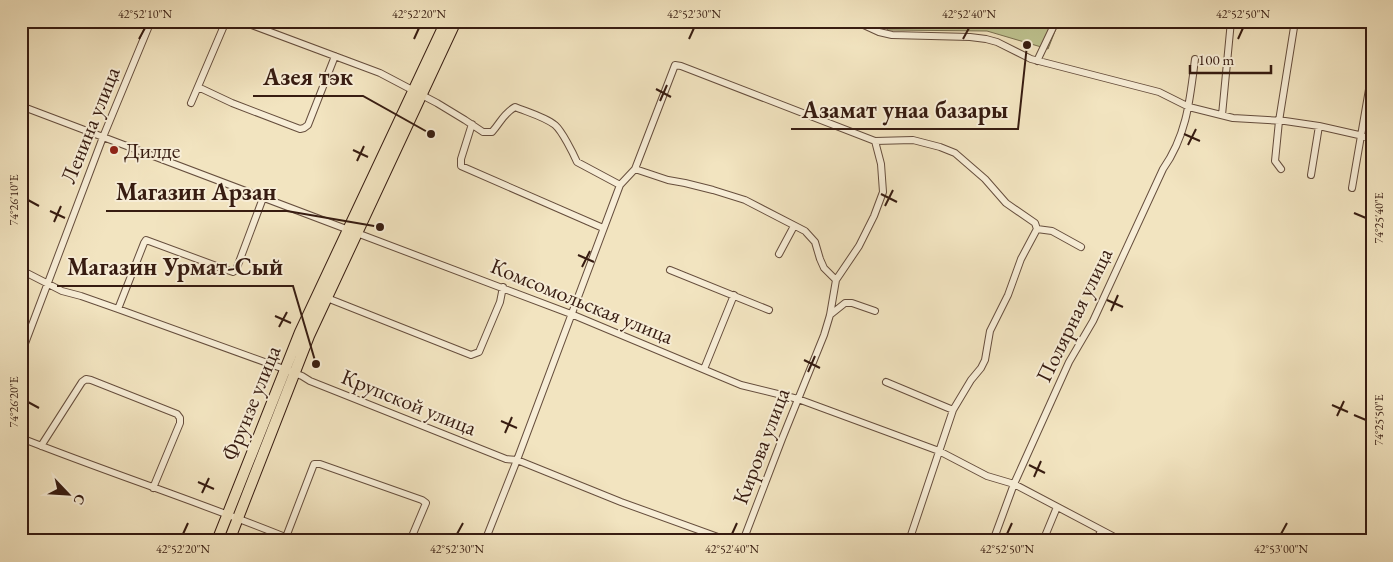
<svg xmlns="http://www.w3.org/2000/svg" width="1393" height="562" viewBox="0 0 1393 562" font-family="'EB Garamond',serif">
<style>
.green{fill:#bec390;stroke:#7a7050}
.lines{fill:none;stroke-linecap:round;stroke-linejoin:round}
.minor-casing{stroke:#664e3d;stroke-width:8}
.primary-casing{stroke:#371c11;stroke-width:12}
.minor{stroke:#f7edd6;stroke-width:6}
.primary{stroke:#f2e4c0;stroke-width:10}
.ticks{fill:none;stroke:#371c11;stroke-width:2}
.poi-dot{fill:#8f2418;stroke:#f7edd6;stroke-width:2}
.labels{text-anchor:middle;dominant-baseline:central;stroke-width:4;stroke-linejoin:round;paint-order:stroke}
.street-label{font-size:22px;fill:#371c11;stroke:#f7edd6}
.poi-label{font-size:22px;fill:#371c11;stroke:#f7edd6;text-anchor:start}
.leader{fill:none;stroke:#371c11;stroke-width:2}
.callout-dot{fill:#371c11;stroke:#f7edd6;stroke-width:2}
.callout-label{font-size:24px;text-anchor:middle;font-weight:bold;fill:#371c11;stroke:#f7edd6;stroke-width:4;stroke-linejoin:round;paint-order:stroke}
.neatline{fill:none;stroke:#371c11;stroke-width:2}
.ticks-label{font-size:12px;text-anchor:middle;fill:#371c11}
</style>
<rect width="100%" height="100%" fill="#f2e4c0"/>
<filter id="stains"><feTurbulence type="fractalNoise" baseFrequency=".004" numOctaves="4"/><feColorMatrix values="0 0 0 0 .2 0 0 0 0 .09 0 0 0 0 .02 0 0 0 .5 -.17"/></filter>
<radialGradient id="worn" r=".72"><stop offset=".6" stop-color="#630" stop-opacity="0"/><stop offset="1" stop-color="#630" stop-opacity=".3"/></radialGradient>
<!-- green -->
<path class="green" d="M891 21H1059L1048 49 987 31 887 30Z"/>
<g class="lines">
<defs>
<path id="minor" d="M241 21 380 73 437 103 465 120 483 132H492C501 122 503 114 515 107 527 112 545 117 555 125 562 131 573 153 577 162L620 185
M855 21 879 32 892 35 970 37 986 39 997 42 1031 59 1159 92 1189 107 1233 118 1285 121 1319 126 1372 138
M21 30 31 21
M1037 61 1056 21
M198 87 232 103 300 129 304 128 308 125 335 56
M191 103 226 21
M21 106 571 314 741 385 798 399 939 451 987 476 1014 484 1122 541
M1222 115 1231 21
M472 124 461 159V166L603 228
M635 169 668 180 685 183 713 190 745 200 805 231 815 242 820 259 824 268 836 280
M1281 169 1275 161 1279 121 1295 21
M1311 175 1319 126
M1352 188 1372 72
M1037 229 1052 231 1081 247
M779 254 794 226
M21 270 62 291 81 296 118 309 284 369 302 376 310 381 506 459 517 460 621 502 729 541
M670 270 769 310
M327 298 471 355 479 352 500 302 503 287
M118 309 144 243 146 240 230 271 233 272 236 270 263 198
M830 315 845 303H852L875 311
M21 354 103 137 151 21
M704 369 734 295
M886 382 953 410
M21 438C112 474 205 504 295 541
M41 446 82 382 86 379 91 380 177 414 180 418V423L153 488
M286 537 314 464H320L422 500 426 503 410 541
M485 541 517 460 620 185 635 169 675 65 681 66 875 141 913 140 940 147 955 153 985 179 1006 203 1035 223 1037 229
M743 541 782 439 824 335 830 315 836 280 859 246 874 216 883 192 881 164 875 141
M909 541 953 410 971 380 981 368 985 360 990 331 1008 295 1021 259 1037 229
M993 541 1014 484 1069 362 1093 321 1163 169C1187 135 1190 99 1195 59
M1043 541 1057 507
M1096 541 1101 531"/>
<path id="primary" d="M217 541 300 332 446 21
M229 541 309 336 456 21"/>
</defs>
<!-- minor casing -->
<use href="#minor" class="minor-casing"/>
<!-- primary casing -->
<use href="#primary" class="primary-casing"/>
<!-- minor -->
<use href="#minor" class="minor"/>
<!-- primary -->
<use href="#primary" class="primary"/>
</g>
<!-- ticks -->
<path class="ticks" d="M139 39 145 28M414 39 419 28M689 39 694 28M963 39 969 28M1238 39 1243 28M656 89 671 97M660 101 667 85M1184 134 1200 141M1188 145 1196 129M353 150 368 157M357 161 364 146M881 194 897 202M28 200 39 206M885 206 893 190M50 211 65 218M1354 213 1366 218M54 222 61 206M578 255 594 262M582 267 590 251M1107 300 1123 307M1111 311 1118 295M275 316 291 323M279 327 287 312M804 360 820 368M808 372 815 356M28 402 39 408M1332 405 1348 412M1354 415 1366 420M1337 416 1344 401M501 421 517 428M505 433 512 417M1029 465 1045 473M1034 477 1041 461M198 482 214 489M202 493 209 478M183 534 188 523M457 534 463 523M732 534 737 523M1007 534 1012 523M1281 534 1287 523"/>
<!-- markers -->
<circle class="poi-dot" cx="114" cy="150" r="5"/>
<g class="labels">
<!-- street labels -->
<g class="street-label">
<text transform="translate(90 125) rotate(-68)">Ленина улица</text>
<text transform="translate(582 301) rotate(22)">Комсомольская улица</text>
<text transform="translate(1074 315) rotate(-64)">Полярная улица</text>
<text transform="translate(409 402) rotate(22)">Крупской улица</text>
<text transform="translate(251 403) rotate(-68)">Фрунзе улица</text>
<text transform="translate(761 446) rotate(-69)">Кирова улица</text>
</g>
<!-- poi labels -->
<g class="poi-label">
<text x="124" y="150">Дилде</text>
</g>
</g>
<!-- callouts -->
<path class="leader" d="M431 134L363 96H253M1027 45L1018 129H791M380 227L287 211H106M316 364L293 286H57"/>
<g class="callout-dot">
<circle cx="431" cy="134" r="5"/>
<circle cx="1027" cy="45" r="5"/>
<circle cx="380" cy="227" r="5"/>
<circle cx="316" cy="364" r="5"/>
</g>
<g class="callout-label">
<text x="308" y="85">Азея тэк</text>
<text x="905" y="118">Азамат унаа базары</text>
<text x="196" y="200">Магазин Арзан</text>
<text x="175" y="275">Магазин Урмат-Сый</text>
</g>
<!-- margin -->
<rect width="1393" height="562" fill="none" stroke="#f2e4c0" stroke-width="55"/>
<!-- north arrow -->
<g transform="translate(68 494) rotate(115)" stroke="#f7edd6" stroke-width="4" paint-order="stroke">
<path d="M0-4L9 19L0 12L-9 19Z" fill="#371c11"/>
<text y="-8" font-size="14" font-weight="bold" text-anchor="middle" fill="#371c11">С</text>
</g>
<!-- scale -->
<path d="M1190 65v8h81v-8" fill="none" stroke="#371c11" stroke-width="2.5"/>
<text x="1198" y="65" font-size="15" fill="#371c11" stroke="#f7edd6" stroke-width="4" paint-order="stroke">100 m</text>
<rect x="28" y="28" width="1338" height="506" class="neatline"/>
<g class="ticks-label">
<text x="145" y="18">42°52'10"N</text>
<text x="419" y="18">42°52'20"N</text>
<text x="694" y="18">42°52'30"N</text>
<text x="969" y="18">42°52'40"N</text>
<text x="1243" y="18">42°52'50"N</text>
<text transform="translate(14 200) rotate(-90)" y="4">74°26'10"E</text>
<text transform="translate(1379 218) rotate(-90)" y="4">74°25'40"E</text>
<text transform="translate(14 402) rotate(-90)" y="4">74°26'20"E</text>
<text transform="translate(1379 420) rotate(-90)" y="4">74°25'50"E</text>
<text x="183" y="553">42°52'20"N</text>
<text x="457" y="553">42°52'30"N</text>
<text x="732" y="553">42°52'40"N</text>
<text x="1007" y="553">42°52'50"N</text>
<text x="1281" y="553">42°53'00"N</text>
</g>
<rect width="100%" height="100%" filter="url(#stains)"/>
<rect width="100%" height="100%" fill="url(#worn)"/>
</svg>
